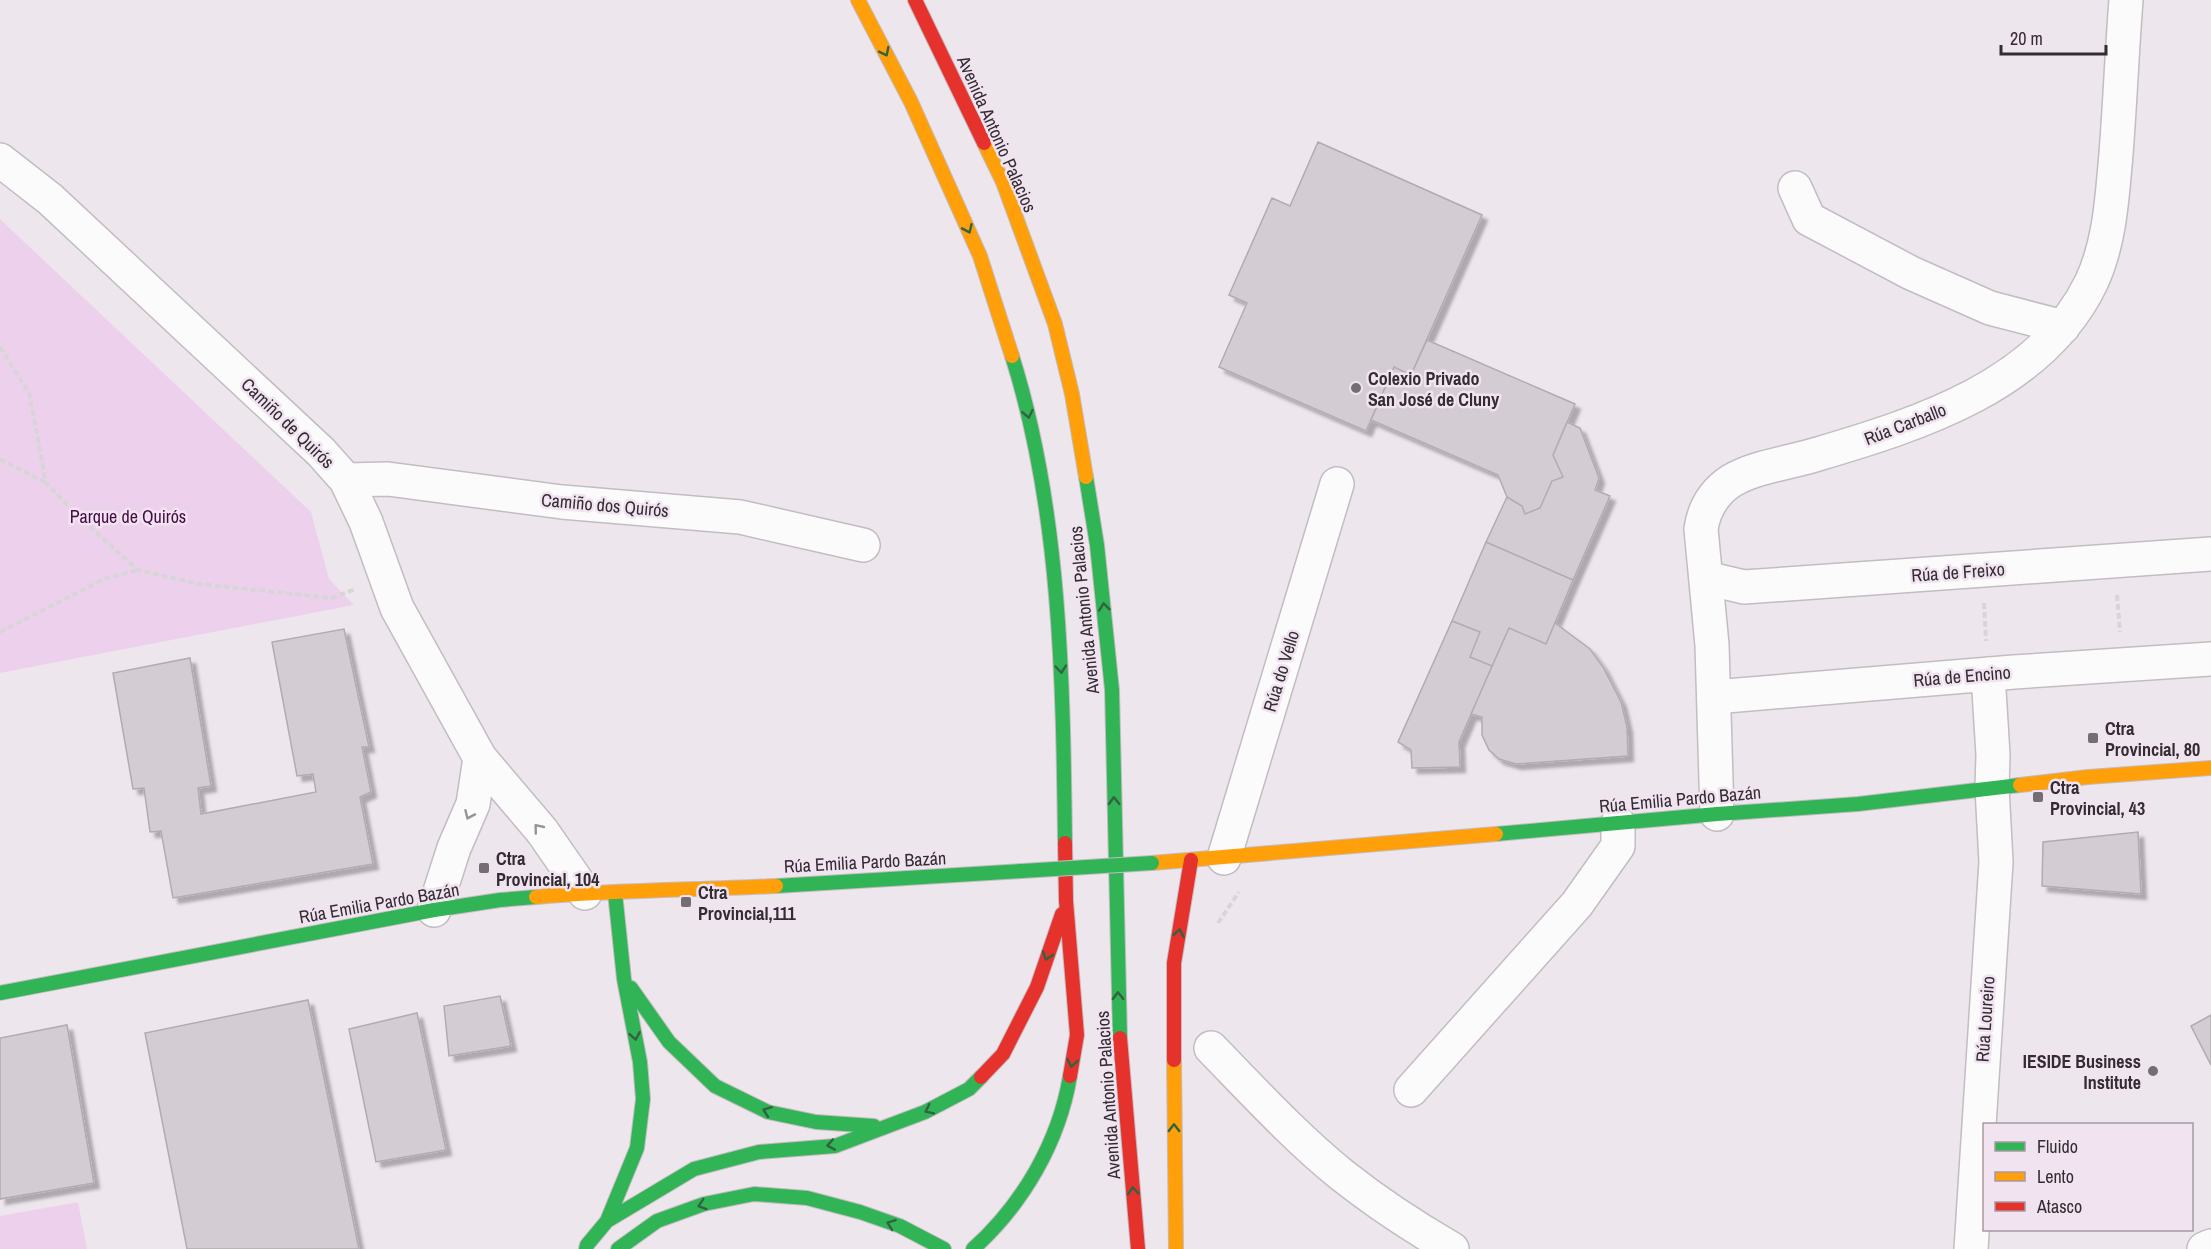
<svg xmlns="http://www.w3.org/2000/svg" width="2211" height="1249" viewBox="0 0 2211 1249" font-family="'Archivo Narrow',sans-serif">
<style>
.green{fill:#edd1ec}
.building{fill:#d3cdd3;stroke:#b2abb0;stroke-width:1.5;filter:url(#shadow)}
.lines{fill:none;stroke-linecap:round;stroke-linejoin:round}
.street-casing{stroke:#c3bcc2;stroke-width:36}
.fast-casing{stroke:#c3bcc2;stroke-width:16}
.slow-casing{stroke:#c3bcc2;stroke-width:16}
.jam-casing{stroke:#c3bcc2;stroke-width:16}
.path{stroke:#d8d5d8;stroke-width:4;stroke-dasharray:6 3;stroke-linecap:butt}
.street{stroke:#fcfbfc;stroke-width:33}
.fast{stroke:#30b455;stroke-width:14}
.slow{stroke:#ff9f0a;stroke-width:14}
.jam{stroke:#e5322d;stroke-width:14}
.fast-bridge-casing{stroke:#c3bcc2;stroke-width:16;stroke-linecap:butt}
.fast-bridge{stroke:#30b455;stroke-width:14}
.oneway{stroke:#316340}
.oneway2{stroke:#979497}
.poi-dot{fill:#746e73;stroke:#f1e3f0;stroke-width:2}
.labels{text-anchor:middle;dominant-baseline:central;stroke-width:5;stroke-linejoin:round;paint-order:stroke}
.street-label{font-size:18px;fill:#322d32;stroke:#f1e3f0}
.poi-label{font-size:18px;font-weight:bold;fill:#322d32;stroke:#f1e3f0;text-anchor:start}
.park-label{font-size:18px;fill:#450c45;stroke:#f1e3f0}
</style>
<defs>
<filter id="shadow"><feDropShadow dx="5.5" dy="5.5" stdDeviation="1.5" flood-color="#0004"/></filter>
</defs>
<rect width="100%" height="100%" fill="#eee6ed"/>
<!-- green -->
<path class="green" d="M0 219 311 512 329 579 354 605 0 673Z
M78 1202 87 1249H0V1216Z"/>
<!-- building -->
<path class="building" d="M1318 142 1482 215 1411 375 1394 367 1366 431 1219 367 1247 303 1229 295 1272 198 1290 206Z
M1427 340 1575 404 1553 455 1563 477 1552 481 1540 508 1525 514 1522 506 1507 497 1498 475 1371 420 1394 367 1411 375Z
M1567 422 1580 428 1599 478 1595 490 1610 496 1573 580 1486 542 1507 497 1522 506 1525 514 1540 508 1552 481 1563 477 1553 455Z
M1486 542 1573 580 1546 644 1509 628 1492 666 1470 657 1480 632 1452 621Z
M1452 621 1480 632 1470 657 1492 666 1459 742 1460 767 1412 768 1411 750 1398 742Z
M1555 623 1590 649 1603 667 1621 702 1627 727 1628 756 1516 764 1499 759 1489 750 1482 735V717L1471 714 1509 628 1546 644Z
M344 629 369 747H362L371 792 360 797 373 864 173 898 161 831 150 832 144 788 133 789 113 673 190 658 211 786 198 788 201 814 316 792 313 774 297 776 272 642Z
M2138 832 2141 894 2042 886 2043 842Z
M500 996 511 1046 449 1056 444 1006Z
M308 1000 359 1249H187L145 1033Z
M417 1013 446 1150 376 1162 349 1029Z
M2211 1015V1065L2191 1026Z
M67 1025 94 1183 0 1199V1038Z"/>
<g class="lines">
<defs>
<path id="street" d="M0 160 50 199 321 452 346 480 366 522 397 608 480 758 542 831 585 893
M1795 188 1809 219 1911 273 1990 308 2063 327
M346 480 388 479 562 502 740 517 863 545
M1706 578 1744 587 2211 554
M1714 697 2014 672 2211 659
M1717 814 1712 645 1701 529C1704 509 1713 493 1731 481 1756 466 1790 463 1818 454 1919 424 2041 386 2091 283 2110 243 2112 198 2116 154 2120 103 2122 51 2126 0
M1224 858 1337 484
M434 910 454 848 473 804 480 758
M1211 1048C1253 1091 1295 1137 1342 1175 1376 1202 1414 1227 1452 1249
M1411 1090 1577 904 1618 846V823
M1971 1249 1996 862 1992 788 1993 755 1988 674
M2204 1249 2211 1246"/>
<path id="fast" d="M1012 356C1061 511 1063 682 1065 843
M1086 477 1097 545 1112 690 1120 1038
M1496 834 1717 814 1858 804 2020 785
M776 886 1022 871
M631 988 669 1042 715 1086 768 1112 816 1122 874 1126
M0 993 434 910 500 900 536 897
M607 1221 637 1148 643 1099 640 1062 624 979 615 893
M586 1249 587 1245 607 1221 694 1169 759 1152 835 1146 925 1112 969 1089 981 1077
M618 1249 657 1221 704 1204 754 1194 807 1198 860 1212 900 1226 944 1249
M973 1249C1023 1204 1059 1142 1070 1076"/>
<path id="slow" d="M858 0 911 102 980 256 1012 356
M984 143 1003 182 1055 324 1072 394 1086 477
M2020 785 2088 777 2211 768
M1152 863 1496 834
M536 897C616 890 696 890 776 886
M1174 1060 1176 1249"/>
<path id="jam" d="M915 0 984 143
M1065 843 1066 901 1077 1035 1070 1076
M1120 1038 1138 1249
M1174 1060V963L1191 860
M981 1077 1003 1054 1037 987 1062 914"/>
</defs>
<!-- street casing -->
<use href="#street" class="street-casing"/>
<!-- fast casing -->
<use href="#fast" class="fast-casing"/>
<!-- slow casing -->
<use href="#slow" class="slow-casing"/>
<!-- jam casing -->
<use href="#jam" class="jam-casing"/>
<!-- path -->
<path class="path" d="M0 347 29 393 46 483 80 518 138 570 199 584 332 598 355 589
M0 459 46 483
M2117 595 2120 632
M1984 603 1986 641
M0 632 104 579 137 570
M1218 923 1239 892"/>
<!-- street -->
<use href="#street" class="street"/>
<!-- fast -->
<use href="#fast" class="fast"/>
<!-- slow -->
<use href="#slow" class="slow"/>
<!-- jam -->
<use href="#jam" class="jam"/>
<defs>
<path id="fast-bridge" d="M1022 871 1152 863"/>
</defs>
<!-- fast-bridge casing -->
<use href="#fast-bridge" class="fast-bridge-casing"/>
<!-- fast-bridge -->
<use href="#fast-bridge" class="fast-bridge"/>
</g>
<!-- one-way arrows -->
<defs><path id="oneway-chevron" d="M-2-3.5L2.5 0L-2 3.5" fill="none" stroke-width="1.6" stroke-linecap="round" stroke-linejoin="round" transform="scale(1.5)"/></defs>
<g class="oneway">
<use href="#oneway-chevron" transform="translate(885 52) rotate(63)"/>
<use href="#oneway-chevron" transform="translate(968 229) rotate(66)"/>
<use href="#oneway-chevron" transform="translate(1028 414) rotate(79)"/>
<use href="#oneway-chevron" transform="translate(1104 607) rotate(-96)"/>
<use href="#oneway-chevron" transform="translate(1061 669) rotate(85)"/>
<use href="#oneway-chevron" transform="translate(1114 801) rotate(-91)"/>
<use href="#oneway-chevron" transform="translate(1179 933) rotate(-80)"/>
<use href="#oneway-chevron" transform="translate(1047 956) rotate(109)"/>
<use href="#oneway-chevron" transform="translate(1118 996) rotate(-91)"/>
<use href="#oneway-chevron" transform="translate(635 1036) rotate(80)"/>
<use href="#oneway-chevron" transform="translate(1072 1063) rotate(100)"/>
<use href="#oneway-chevron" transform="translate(929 1110) rotate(154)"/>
<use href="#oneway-chevron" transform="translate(767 1111) rotate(-160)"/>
<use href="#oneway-chevron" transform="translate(1174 1128) rotate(-90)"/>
<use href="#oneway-chevron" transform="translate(831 1145) rotate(170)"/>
<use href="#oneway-chevron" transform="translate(1133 1191) rotate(-95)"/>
<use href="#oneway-chevron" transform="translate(702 1205) rotate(163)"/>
<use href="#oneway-chevron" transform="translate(891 1224) rotate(-160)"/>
</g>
<g class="oneway2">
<use href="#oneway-chevron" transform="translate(469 815) rotate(114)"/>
<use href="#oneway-chevron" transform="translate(538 828) rotate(-129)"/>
</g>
<!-- markers -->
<g class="poi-dot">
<circle cx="1356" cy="388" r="6"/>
<rect x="2087" y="732" width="12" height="12" rx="3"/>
<rect x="2032" y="791" width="12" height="12" rx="3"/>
<rect x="478" y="862" width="12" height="12" rx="3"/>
<rect x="680" y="896" width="12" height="12" rx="3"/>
<circle cx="2153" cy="1071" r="6"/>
</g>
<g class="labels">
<!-- street labels -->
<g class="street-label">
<text transform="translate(997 134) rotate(66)">Avenida Antonio Palacios</text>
<text transform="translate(288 423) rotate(44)">Camiño de Quirós</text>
<text transform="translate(1905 424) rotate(-21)">Rúa Carballo</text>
<text transform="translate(605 505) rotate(5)">Camiño dos Quirós</text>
<text transform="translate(1958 572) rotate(-4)">Rúa de Freixo</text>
<text transform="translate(1084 610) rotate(-96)">Avenida Antonio Palacios</text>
<text transform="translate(1281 671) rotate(-73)">Rúa do Vello</text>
<text transform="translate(1962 676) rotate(-5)">Rúa de Encino</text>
<text transform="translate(1680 799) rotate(-5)">Rúa Emilia Pardo Bazán</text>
<text transform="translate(865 862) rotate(-3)">Rúa Emilia Pardo Bazán</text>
<text transform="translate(379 903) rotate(-10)">Rúa Emilia Pardo Bazán</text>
<text transform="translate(1985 1019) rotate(-86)">Rúa Loureiro</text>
<text transform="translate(1108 1095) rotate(-94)">Avenida Antonio Palacios</text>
</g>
<!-- poi labels -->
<g class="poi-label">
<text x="1368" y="378">Colexio Privado<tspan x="1368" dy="21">San José de Cluny</tspan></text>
<text x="2105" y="728">Ctra<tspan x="2105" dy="21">Provincial, 80</tspan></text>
<text x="2050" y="787">Ctra<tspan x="2050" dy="21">Provincial, 43</tspan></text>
<text x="496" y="858">Ctra<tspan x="496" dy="21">Provincial, 104</tspan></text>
<text x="698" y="892">Ctra<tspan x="698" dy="21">Provincial,111</tspan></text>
<text x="2141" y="1061" text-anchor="end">IESIDE Business<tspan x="2141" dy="21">Institute</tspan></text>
</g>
<!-- park labels -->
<g class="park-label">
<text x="128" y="516">Parque de Quirós</text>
</g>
</g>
<!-- legend -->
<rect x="1983" y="1123" width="210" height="108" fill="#f1e3f0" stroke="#a59aa4" stroke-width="1.5"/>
<rect x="1995" y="1142" width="30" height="9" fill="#30b455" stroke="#a59aa4" stroke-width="1.5"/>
<text x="2037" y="1153" font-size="18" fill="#322d32">Fluido</text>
<rect x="1995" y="1172" width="30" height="9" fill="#ff9f0a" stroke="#a59aa4" stroke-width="1.5"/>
<text x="2037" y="1183" font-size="18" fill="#322d32">Lento</text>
<rect x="1995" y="1202" width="30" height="9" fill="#e5322d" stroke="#a59aa4" stroke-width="1.5"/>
<text x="2037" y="1213" font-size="18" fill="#322d32">Atasco</text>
<!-- scale -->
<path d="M2001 45v9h105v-9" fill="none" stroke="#322d32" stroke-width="3"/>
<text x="2010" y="45" font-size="18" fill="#322d32" stroke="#f1e3f0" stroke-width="4.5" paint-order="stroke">20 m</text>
</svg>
